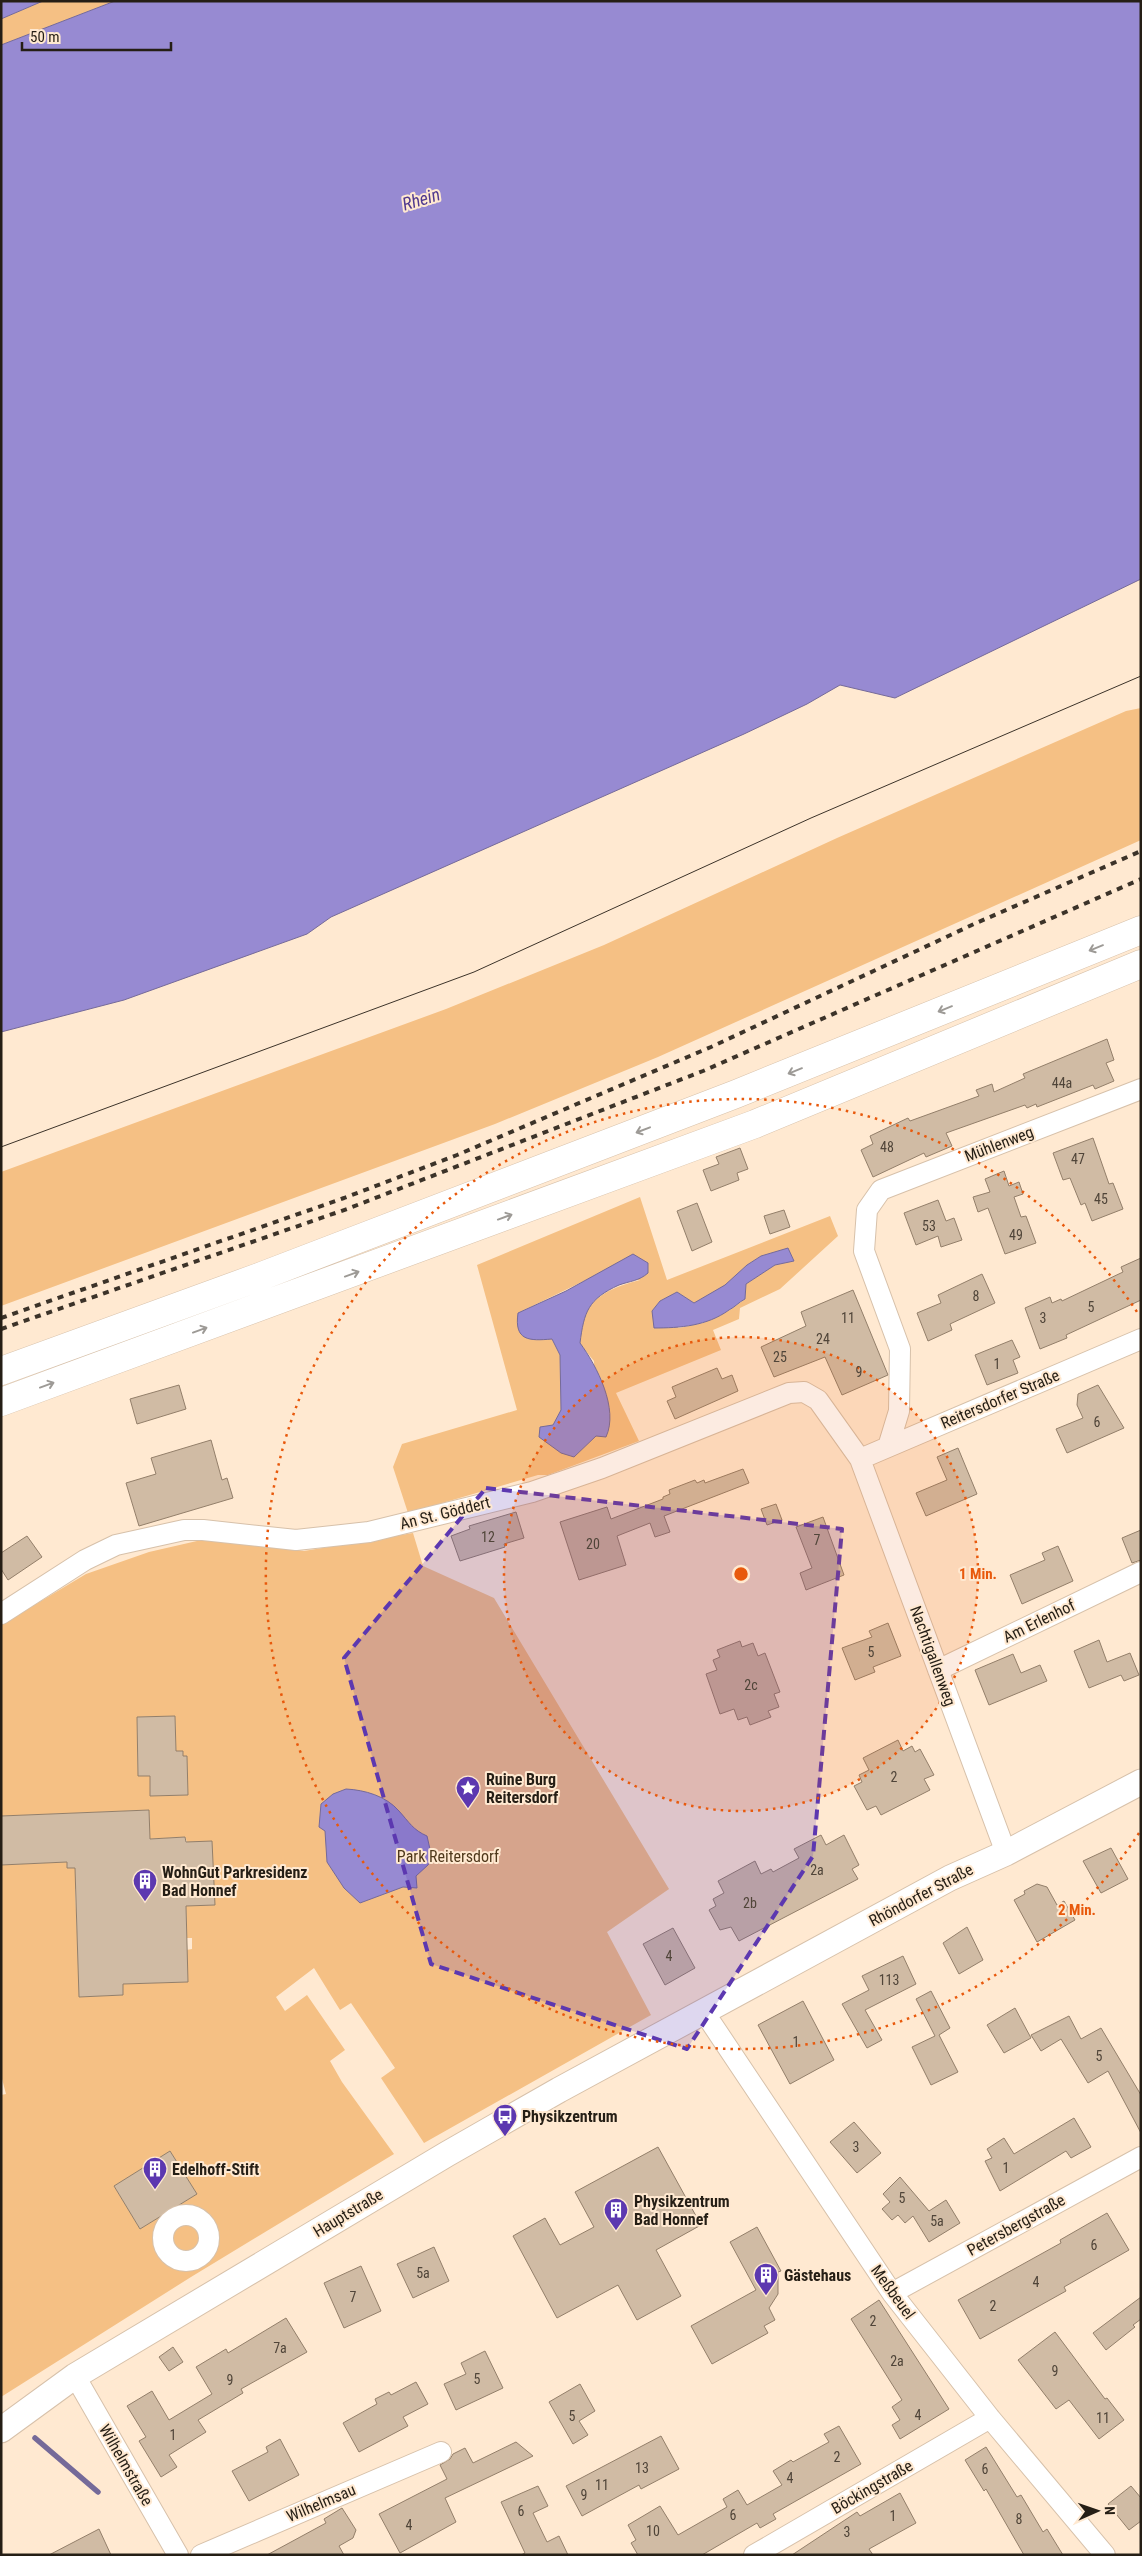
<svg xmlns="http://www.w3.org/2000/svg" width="1142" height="2556" viewBox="0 0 1142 2556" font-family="'Roboto Condensed',sans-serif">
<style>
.green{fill:#f5c084;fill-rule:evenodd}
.water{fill:#978ad2;stroke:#756a99}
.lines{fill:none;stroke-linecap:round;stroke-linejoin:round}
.stream{stroke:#756a99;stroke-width:5.5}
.building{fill:#d0bba4;stroke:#937f6a}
.minor-casing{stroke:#d7c1aa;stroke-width:22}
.major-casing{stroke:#d7c1aa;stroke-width:27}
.highway-casing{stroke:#d7c1aa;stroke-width:29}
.minor{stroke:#fff;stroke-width:20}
.major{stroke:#fff;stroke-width:25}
.highway{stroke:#fff;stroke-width:28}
.tram{stroke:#3c3329;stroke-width:1}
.rail{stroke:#3c3329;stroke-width:4;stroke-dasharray:6 6;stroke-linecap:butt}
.oneway{stroke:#9d9a96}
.marked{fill:#5c38b0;fill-opacity:0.2;stroke:#5c38b0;stroke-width:4;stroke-dasharray:10 6;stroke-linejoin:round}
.ring{fill:none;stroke:#e8590c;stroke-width:2.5;stroke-dasharray:2.5 5}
.labels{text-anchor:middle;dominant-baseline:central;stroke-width:4;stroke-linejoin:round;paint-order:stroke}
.number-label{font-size:14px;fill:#504539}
.street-label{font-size:16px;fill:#251e15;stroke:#ffe9d1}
.poi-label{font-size:16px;font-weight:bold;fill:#251e15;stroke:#ffe9d1;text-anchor:start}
.park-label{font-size:16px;fill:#4f381b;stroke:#ffe9d1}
.water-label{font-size:18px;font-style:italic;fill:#4f388e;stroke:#ffe9d1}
.centre{fill:#e8590c;stroke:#ffe9d1;stroke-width:2.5}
.ring-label{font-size:15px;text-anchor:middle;font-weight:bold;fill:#e8590c;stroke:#ffe9d1;stroke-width:4;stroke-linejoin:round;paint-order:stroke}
</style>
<rect width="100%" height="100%" fill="#ffe9d1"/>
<!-- green -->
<path class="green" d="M43 1H115L1 45V19Z
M1141 708V840L658 1057 495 1124 1 1306V1172L446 1009 604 945 837 838 1126 711Z
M640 1197 667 1280 830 1216 838 1236 780 1289 740 1308 739 1319 713 1330 721 1350 616 1393 639 1441 548 1475H538L408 1513 393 1467 402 1444 517 1410 477 1265ZM788 1249 794 1261 775 1265 746 1284 745 1299 730 1310 703 1323 679 1328 652 1311 660 1301 677 1292 694 1303 725 1286 747 1265 761 1256ZM586 1280H640C616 1286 588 1296 581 1324 580 1330 580 1337 580 1344L594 1361 596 1436 574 1457 553 1425 561 1411 560 1355 552 1339 518 1313Z
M413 1533 423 1566 494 1598 669 1889 607 1932 651 2015 424 2143 381 2078 395 2068 351 2003 340 2010 314 1968 276 1997 285 2011 307 1995 345 2050 330 2061 342 2082 394 2154 191 2277 1 2397V2095L6 2094 1 2075V1865L67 1862V1868L83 1867 84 1888 75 1889 80 1997 123 1995V1984L188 1982 186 1950 192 1949V1938H187L186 1906 215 1905 185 1837 150 1839 149 1810 1 1816V1625L86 1574 149 1552 210 1538 304 1551ZM175 1716 176 1751H183V1756L187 1757 188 1795 151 1796 150 1776H138L137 1717ZM170 2151 197 2194 140 2229 114 2186Z"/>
<!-- water -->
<path class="water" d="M1 1H43L1 19Z
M115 1H1141V579L895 698 840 685 807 704 744 734 331 917 307 934 124 1000 1 1032V45Z
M788 1248 794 1261 775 1265 746 1284 745 1299C739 1302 735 1307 729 1310 707 1326 680 1328 654 1328L652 1311 660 1301 677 1292 694 1303 725 1285 747 1265 761 1256Z
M633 1254 648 1263V1273C639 1281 630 1281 619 1285 588 1299 584 1312 580 1343 597 1366 619 1409 606 1437L596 1436 574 1457 561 1453 539 1437 540 1427 553 1425 561 1410 560 1355 552 1339C529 1341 514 1341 518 1313L566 1291Z
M346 1789C365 1790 386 1796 399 1811 409 1822 413 1830 427 1836L432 1858 428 1865 416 1876 417 1888 403 1887 360 1903 344 1888 327 1862 325 1831 319 1827 321 1804 333 1794Z"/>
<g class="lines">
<!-- stream -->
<path class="stream" d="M35 2438 98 2492"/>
</g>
<!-- building -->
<path class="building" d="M1107 1039 1114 1060 1106 1063 1114 1081 1095 1089 1093 1085 1037 1107 1036 1104 1027 1108 1025 1105 946 1133 952 1146 926 1157 924 1153 873 1177 861 1150 873 1144 870 1136 908 1118 910 1121 979 1096 976 1090 992 1084 994 1092 1025 1078 1023 1074Z
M1093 1138 1109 1184 1113 1183 1123 1209 1092 1221 1085 1203 1081 1205 1070 1178 1063 1180 1053 1153Z
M740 1148 748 1169 737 1173 739 1180 711 1191 703 1170 719 1164 716 1157Z
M1004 1171 1009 1186 1019 1182 1023 1194 1014 1197 1021 1217 1026 1216 1036 1243 1005 1254 988 1208 978 1212 973 1197 990 1192 985 1179Z
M938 1200 946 1221 954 1218 962 1240 941 1247 938 1236 916 1245 904 1213Z
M697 1203 712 1242 692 1251 677 1211Z
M784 1210 790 1227 770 1234 764 1216Z
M1141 1258V1300L1066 1335 1067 1338 1040 1349 1025 1308 1050 1297 1052 1303 1061 1299 1062 1301 1123 1272 1121 1267Z
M982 1274 995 1303 950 1324 952 1330 928 1341 917 1313 941 1303 938 1295Z
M853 1290 888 1375 842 1395 825 1357 774 1377 761 1347 806 1326 801 1312Z
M1012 1340 1020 1357 1013 1360 1018 1373 987 1385 975 1355Z
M717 1368 722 1379 732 1375 738 1391 675 1419 667 1401 676 1397 672 1387Z
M179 1385 186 1409 137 1424 130 1399Z
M1098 1385 1124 1428 1067 1453 1056 1429 1083 1418 1077 1405 1078 1394Z
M211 1440 222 1480 227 1478 233 1498 139 1526 126 1483 156 1474 151 1458Z
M958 1448 977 1494 926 1516 916 1493 947 1480 937 1457Z
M743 1469 749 1483 664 1516 670 1532 655 1537 650 1523 617 1536 626 1565 579 1580 560 1522 607 1507 611 1519 663 1499V1497L670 1494 669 1490 695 1480 697 1483 704 1480 705 1483Z
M776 1504 782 1520 767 1525 761 1509Z
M516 1512 524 1538 504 1544 505 1547 460 1561 451 1536 470 1529 469 1526Z
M823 1517 844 1575 806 1590 800 1573 812 1568 796 1527Z
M1141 1530V1560L1132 1563 1122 1538Z
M27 1536 42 1557 8 1580 1 1569V1553Z
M1058 1546 1073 1581 1022 1604 1010 1575 1045 1560 1042 1553Z
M888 1623 901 1656 873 1667 875 1672 855 1680 842 1648 872 1637 869 1631Z
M1099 1640 1107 1662 1130 1653 1139 1675 1124 1681 1121 1675 1089 1688 1074 1651Z
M740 1641 742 1647 753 1643 758 1656 765 1653 780 1692 774 1694 779 1707 768 1711 771 1717 750 1725 747 1717 738 1720 734 1709 720 1714 706 1674 717 1670 713 1660 720 1657 717 1650Z
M1013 1654 1021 1673 1040 1665 1047 1681 989 1705 975 1670Z
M175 1716 176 1751H183V1756H187L188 1795 150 1796V1776H138L137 1717Z
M898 1740 903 1751 912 1746 915 1752 920 1749 934 1775 924 1779 930 1790 881 1815 876 1806 867 1810 854 1786 862 1782 859 1775 869 1770 863 1758Z
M149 1810 150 1839 185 1837 186 1842 212 1841 215 1905 186 1906 188 1982 123 1984V1995L79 1997 75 1868H67V1862L1 1865V1816Z
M821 1835 826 1845 844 1835 859 1865 852 1869 858 1879 739 1941 731 1927 720 1930 709 1910 716 1906 713 1899 724 1893 718 1881 755 1861 761 1874 771 1869 773 1872 799 1858 794 1849Z
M1111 1848 1128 1879 1101 1893 1083 1861Z
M1037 1884 1047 1887 1057 1905 1064 1901 1075 1920 1037 1942 1014 1900 1025 1894 1024 1891Z
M967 1927 983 1960 959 1974 943 1943Z
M673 1928 695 1968 665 1985 643 1944Z
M903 1956 916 1984 865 2010 882 2040 867 2048 842 2004 869 1990 862 1976Z
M931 1991 950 2028 939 2035 958 2072 931 2085 912 2047 935 2036 916 1999Z
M803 2001 834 2060 790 2084 758 2025Z
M1015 2008 1031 2038 1004 2053 987 2025Z
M1069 2016 1081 2039 1101 2028 1141 2095V2133L1108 2071 1088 2083 1061 2039 1041 2051 1031 2035Z
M1074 2118 1091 2147 1071 2158 1066 2151 1000 2191 985 2161 992 2158 987 2149 1004 2138 1014 2154Z
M854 2122 881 2153 857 2173 830 2142Z
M658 2147 701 2225 656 2250 681 2296 637 2320 618 2285 557 2318 513 2236 545 2218 560 2245 594 2227 575 2192Z
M170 2151 197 2194 140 2229 114 2186Z
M900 2177 929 2211 946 2200 960 2223 929 2242 913 2216 905 2223 898 2215 892 2220 882 2209 890 2202 883 2194Z
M1107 2213 1129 2250 1064 2287 1066 2291 980 2339 958 2300 1061 2243 1060 2240Z
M757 2227 781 2271 778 2272V2294L769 2308 775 2320 764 2326 768 2333 712 2364 691 2326 756 2290 730 2242Z
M434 2247 449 2281 413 2298 397 2264Z
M361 2266 381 2311 344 2328 324 2283Z
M1141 2297V2319L1133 2325 1135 2327 1106 2350 1093 2333Z
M879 2300 949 2409 900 2439 892 2425 900 2420 892 2407 902 2400 851 2319Z
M286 2318 307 2352 241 2389 243 2393 198 2420 206 2432 169 2455 177 2467 161 2477 139 2441 146 2437 127 2406 152 2391 169 2420 212 2394 196 2367 226 2349 228 2353Z
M1055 2332 1105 2399 1107 2398 1124 2420 1099 2439 1069 2400 1056 2409 1018 2360Z
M173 2347 183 2362 169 2371 159 2357Z
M485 2351 503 2388 456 2410 444 2384 466 2374 461 2363Z
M416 2382 428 2404 403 2417 408 2426 359 2452 343 2423 377 2404 375 2399 389 2392 391 2395Z
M580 2384 595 2411 579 2421 588 2435 573 2444 549 2402Z
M839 2426 861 2464 773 2514 776 2519 760 2528 757 2523 702 2555H638L631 2543 636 2540 628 2525 660 2506 678 2535 727 2507 723 2499 738 2490 747 2505 782 2485 773 2471 791 2460 793 2462 829 2442 824 2434Z
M661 2436 679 2469 641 2489 639 2485 582 2516 566 2486Z
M280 2439 299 2475 249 2501 232 2471 268 2452 266 2447Z
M516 2442 533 2456 445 2498 456 2522 400 2553 379 2514 447 2479 440 2465 450 2459 453 2454 465 2448 473 2463Z
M986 2447 1017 2497 1021 2495 1043 2532 1047 2529 1063 2555H1024L986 2489 984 2491 965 2460Z
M538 2486 548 2506 533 2513 547 2542 559 2536 568 2555H521L525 2553 501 2502Z
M1131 2486 1141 2498V2521L1129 2530 1108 2504Z
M900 2493 916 2523 869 2549 873 2555H792L857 2512 860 2516Z
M342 2508 356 2530 353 2538 339 2546 344 2555H267L326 2523 324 2519Z
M99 2529 111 2555H49Z"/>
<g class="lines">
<defs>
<path id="minor" d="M888 1447 899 1411 900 1349 864 1251 867 1210 881 1190 1141 1089
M860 1459 1141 1339
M1 1614 85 1560 116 1545 184 1530H203L296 1540 369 1532 532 1492 602 1468 789 1393 804 1392 818 1400 860 1459 1006 1853
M938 1670 1141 1572
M704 2012 892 2293 990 2418 1105 2555
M163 2238a23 23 0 1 1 46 0a23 23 0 1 1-46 0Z
M892 2293 1141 2157
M75 2376 178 2555
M201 2555 441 2452
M754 2555 990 2418"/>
<path id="major" d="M1 2430 75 2376 447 2154 559 2090 950 1878 1006 1853 1141 1782"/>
<path id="highway" d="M1 1371 259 1277 736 1094 1141 930
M1 1402 755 1124 1141 964"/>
</defs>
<!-- minor casing -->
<use href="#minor" class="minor-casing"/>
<!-- major casing -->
<use href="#major" class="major-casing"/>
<!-- highway casing -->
<use href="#highway" class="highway-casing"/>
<!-- minor -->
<use href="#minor" class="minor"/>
<!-- major -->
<use href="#major" class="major"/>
<!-- highway -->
<use href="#highway" class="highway"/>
<!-- tram -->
<path class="tram" d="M1 1147 474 972 811 818 1141 676"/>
<!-- rail -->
<path class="rail" d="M1 1318 344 1198 457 1155 711 1047 974 924 1141 851
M1 1329 347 1209 703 1071 1141 879"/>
</g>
<!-- one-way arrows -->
<defs><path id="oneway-shaft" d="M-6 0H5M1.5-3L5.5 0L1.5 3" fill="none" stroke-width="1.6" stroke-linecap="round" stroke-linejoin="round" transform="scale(1.25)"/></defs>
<g class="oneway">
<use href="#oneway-shaft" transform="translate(1096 948) rotate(158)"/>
<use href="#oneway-shaft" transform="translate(945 1009) rotate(158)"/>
<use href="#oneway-shaft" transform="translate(795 1071) rotate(158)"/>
<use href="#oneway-shaft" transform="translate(643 1130) rotate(159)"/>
<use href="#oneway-shaft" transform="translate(505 1217) rotate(-20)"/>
<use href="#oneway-shaft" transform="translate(352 1274) rotate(-20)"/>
<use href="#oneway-shaft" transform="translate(200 1330) rotate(-20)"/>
<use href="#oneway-shaft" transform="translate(47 1385) rotate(-20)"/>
</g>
<!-- marked area -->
<path class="marked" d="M486 1488 842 1529 813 1856 687 2049 431 1964 344 1658Z"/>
<!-- distance rings -->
<circle cx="741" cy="1574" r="237" fill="#e8590c" fill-opacity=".12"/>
<g class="ring">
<circle cx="741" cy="1574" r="237"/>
<path d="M1139 1833A475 475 0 1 1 1139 1315"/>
</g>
<!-- icons -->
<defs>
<symbol id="sight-pin" viewBox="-11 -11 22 30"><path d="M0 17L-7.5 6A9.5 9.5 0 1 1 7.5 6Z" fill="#5c38b0" stroke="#ffe9d1"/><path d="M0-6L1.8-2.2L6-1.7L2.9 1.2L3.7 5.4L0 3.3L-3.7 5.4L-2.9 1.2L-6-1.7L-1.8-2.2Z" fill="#fff"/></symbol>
<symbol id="building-pin" viewBox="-11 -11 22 30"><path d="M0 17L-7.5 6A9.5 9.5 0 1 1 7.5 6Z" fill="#5c38b0" stroke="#ffe9d1"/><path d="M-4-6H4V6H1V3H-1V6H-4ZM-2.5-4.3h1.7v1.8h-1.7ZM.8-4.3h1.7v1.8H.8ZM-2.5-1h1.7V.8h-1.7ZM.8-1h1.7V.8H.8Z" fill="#fff"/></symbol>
<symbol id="bus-pin" viewBox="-11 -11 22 30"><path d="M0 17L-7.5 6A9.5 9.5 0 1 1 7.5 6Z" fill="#5c38b0" stroke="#ffe9d1"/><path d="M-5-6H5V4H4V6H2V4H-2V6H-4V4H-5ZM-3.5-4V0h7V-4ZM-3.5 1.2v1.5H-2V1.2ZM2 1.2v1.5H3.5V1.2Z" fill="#fff"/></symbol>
</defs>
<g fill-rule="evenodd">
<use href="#sight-pin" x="454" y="1774" width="28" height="38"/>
<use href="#building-pin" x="131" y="1867" width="28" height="38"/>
<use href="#bus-pin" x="491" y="2102" width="28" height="38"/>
<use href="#building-pin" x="141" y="2155" width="28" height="38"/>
<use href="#building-pin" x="602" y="2196" width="28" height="38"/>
<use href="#building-pin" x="752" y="2261" width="28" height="38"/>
</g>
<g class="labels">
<!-- number labels -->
<g class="number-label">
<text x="1062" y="1083">44a</text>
<text x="887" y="1147">48</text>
<text x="1078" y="1159">47</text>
<text x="1101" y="1199">45</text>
<text x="929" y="1226">53</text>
<text x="1016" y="1235">49</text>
<text x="976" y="1296">8</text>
<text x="1091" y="1307">5</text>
<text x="848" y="1318">11</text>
<text x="1043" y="1318">3</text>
<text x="823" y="1339">24</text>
<text x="780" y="1357">25</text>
<text x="997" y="1364">1</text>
<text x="859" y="1372">9</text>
<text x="1097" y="1422">6</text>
<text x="488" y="1537">12</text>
<text x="817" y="1540">7</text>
<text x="593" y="1544">20</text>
<text x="871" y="1652">5</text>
<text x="751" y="1685">2c</text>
<text x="894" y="1777">2</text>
<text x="817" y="1870">2a</text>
<text x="750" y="1903">2b</text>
<text x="669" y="1956">4</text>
<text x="889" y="1980">113</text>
<text x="796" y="2042">1</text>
<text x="1099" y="2056">5</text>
<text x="856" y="2147">3</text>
<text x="1006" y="2168">1</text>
<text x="902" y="2198">5</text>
<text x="937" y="2221">5a</text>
<text x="1094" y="2245">6</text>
<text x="423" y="2273">5a</text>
<text x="1036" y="2282">4</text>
<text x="353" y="2297">7</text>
<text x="993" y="2306">2</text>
<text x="873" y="2321">2</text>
<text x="280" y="2348">7a</text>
<text x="897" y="2361">2a</text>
<text x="1055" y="2371">9</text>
<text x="477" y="2379">5</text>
<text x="230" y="2380">9</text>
<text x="918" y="2415">4</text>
<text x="572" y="2416">5</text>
<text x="1103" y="2418">11</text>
<text x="173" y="2435">1</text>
<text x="837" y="2457">2</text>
<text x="642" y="2468">13</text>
<text x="985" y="2469">6</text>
<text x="790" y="2478">4</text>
<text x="602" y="2485">11</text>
<text x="584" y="2495">9</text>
<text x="521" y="2511">6</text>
<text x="733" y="2515">6</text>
<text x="893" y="2516">1</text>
<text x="1019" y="2519">8</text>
<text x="409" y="2525">4</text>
<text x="653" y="2531">10</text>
<text x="847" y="2532">3</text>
</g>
<!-- street labels -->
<g class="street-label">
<text transform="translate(999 1144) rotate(-21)">Mühlenweg</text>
<text transform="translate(1000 1399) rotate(-23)">Reitersdorfer Straße</text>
<text transform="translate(445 1513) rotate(-14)">An St. Göddert</text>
<text transform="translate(1039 1621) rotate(-26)">Am Erlenhof</text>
<text transform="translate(933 1656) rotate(70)">Nachtigallenweg</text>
<text transform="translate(921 1895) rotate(-28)">Rhöndorfer Straße</text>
<text transform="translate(348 2213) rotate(-31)">Hauptstraße</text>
<text transform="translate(1016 2225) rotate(-29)">Petersbergstraße</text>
<text transform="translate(893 2292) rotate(54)">Meßbeuel</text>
<text transform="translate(126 2465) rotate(60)">Wilhelmstraße</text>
<text transform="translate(872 2487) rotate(-30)">Böckingstraße</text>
<text transform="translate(321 2503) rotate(-23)">Wilhelmsau</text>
</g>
<!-- poi labels -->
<g class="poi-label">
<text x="486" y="1779">Ruine Burg<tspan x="486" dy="18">Reitersdorf</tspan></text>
<text x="162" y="1872">WohnGut Parkresidenz<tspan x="162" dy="18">Bad Honnef</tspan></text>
<text x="522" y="2116">Physikzentrum</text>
<text x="172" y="2169">Edelhoff-Stift</text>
<text x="634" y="2201">Physikzentrum<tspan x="634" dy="18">Bad Honnef</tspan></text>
<text x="784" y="2275">Gästehaus</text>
</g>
<!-- park labels -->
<g class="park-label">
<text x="448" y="1856">Park Reitersdorf</text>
</g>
<!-- water labels -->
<g class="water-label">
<text transform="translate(421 199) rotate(-17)">Rhein</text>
</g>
</g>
<circle cx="741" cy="1574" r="8" class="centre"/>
<g class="ring-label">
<text x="978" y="1579">1 Min.</text>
<text x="1077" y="1915">2 Min.</text>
</g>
<!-- border -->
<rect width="1142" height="2556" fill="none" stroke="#251e15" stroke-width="5"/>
<!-- north arrow -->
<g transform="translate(1097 2511) rotate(88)" stroke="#ffe9d1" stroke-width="4" paint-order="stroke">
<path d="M0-4L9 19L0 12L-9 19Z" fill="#251e15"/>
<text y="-8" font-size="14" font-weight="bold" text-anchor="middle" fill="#251e15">N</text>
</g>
<!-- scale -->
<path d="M22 42v8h149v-8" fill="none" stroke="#251e15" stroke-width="2.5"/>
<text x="30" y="42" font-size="15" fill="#251e15" stroke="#ffe9d1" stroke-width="4" paint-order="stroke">50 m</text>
</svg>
